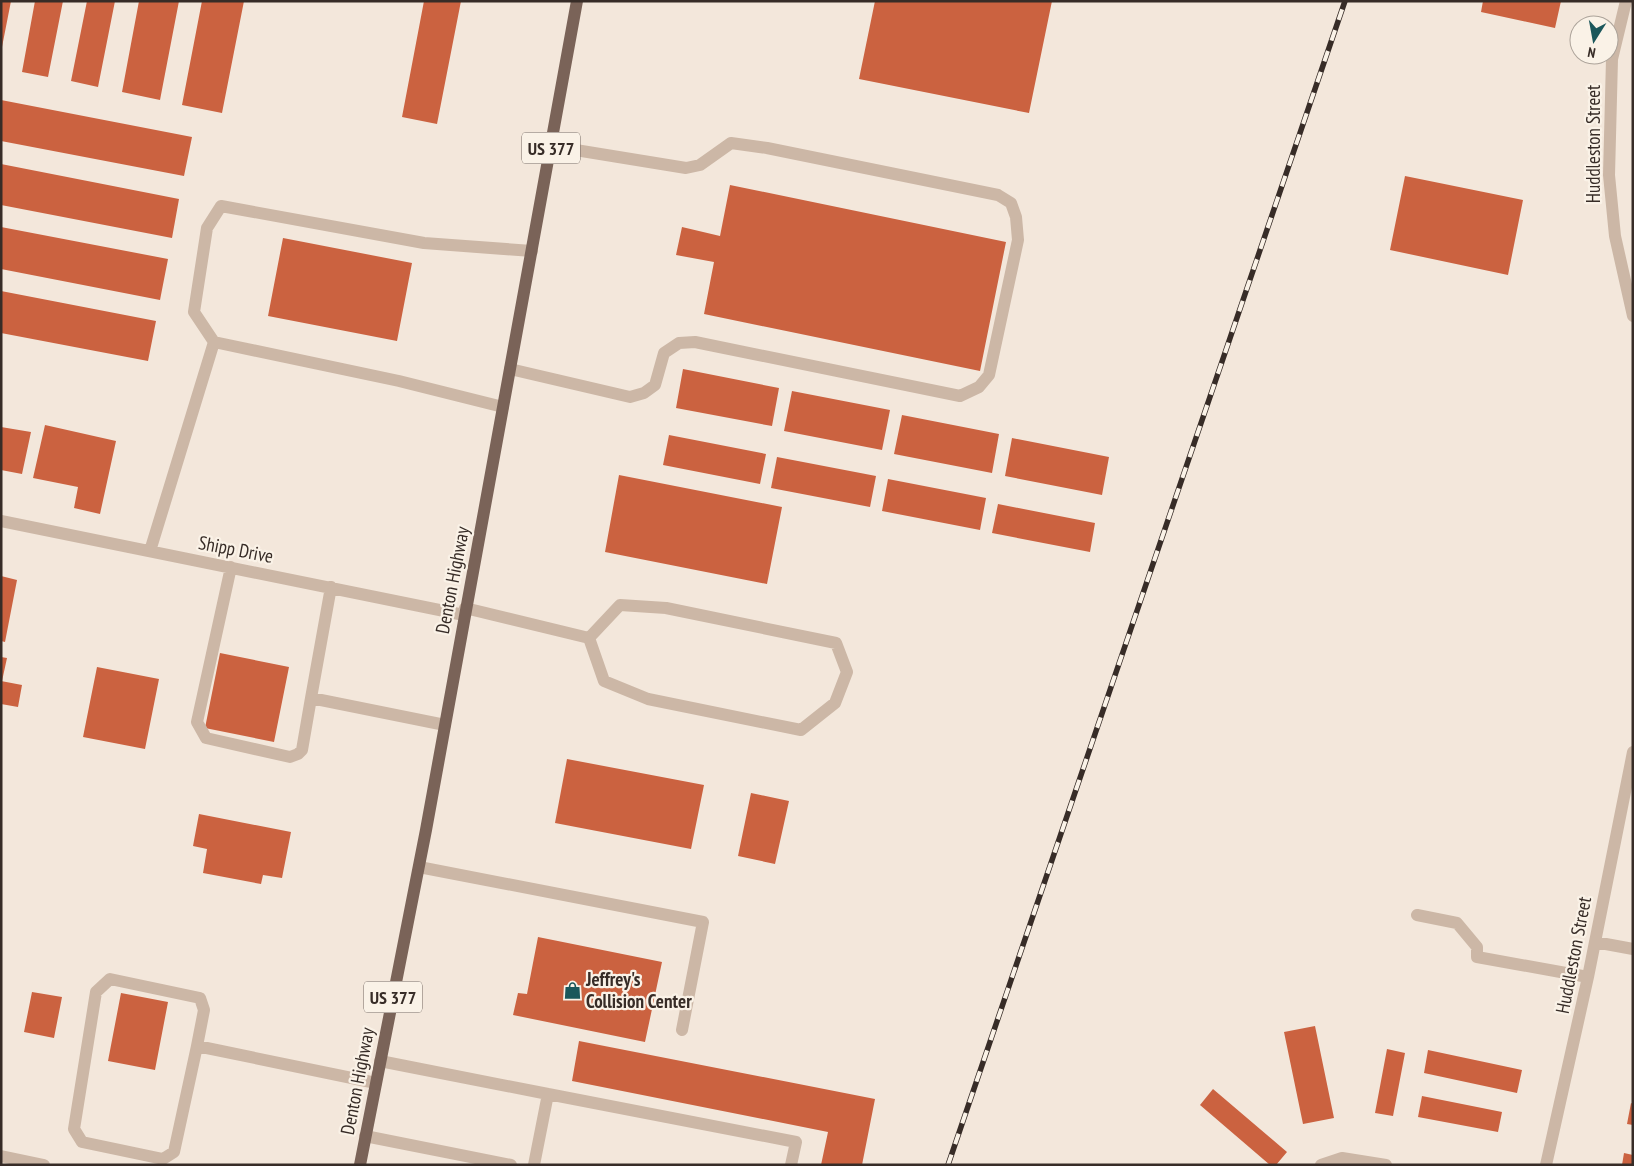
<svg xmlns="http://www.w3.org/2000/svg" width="1634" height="1166" viewBox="0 0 1634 1166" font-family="'PT Sans Narrow',sans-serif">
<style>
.building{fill:#cb6240}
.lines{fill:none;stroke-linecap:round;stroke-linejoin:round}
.minor{stroke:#ccb7a6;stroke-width:12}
.major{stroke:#7a6358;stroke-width:12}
.rail-casing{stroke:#372c27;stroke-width:5.5}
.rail{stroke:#faf2e7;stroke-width:4;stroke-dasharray:11;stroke-linecap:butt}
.labels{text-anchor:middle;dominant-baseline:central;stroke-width:4.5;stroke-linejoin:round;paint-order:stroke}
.shield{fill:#faf2e7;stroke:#726761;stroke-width:1}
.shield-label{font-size:18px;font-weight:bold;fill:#372c27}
.street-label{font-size:19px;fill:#372c27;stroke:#faf2e7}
.poi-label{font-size:19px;font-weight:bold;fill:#372c27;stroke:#faf2e7;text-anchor:start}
</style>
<rect width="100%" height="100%" fill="#f3e7db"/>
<!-- building -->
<path class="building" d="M1 1H11L2 47H1Z
M35 1H63L48 77 22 72Z
M87 1H115L98 87 71 81Z
M139 1H179L160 100 122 92Z
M202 1H244L222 113 182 105Z
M424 1H461L437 124 402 117Z
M875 1H1052L1029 113 859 79Z
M1483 1H1561L1555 28 1481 12Z
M1 100 192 137 184 176 1 141Z
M1 164 179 199 172 238 1 205Z
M1405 176 1523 200 1508 275 1390 250Z
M730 185 1006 242 980 371 704 314 714 262 676 255 682 227 720 236Z
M1 227 168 259 160 300 1 269Z
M283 238 412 263 397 341 268 316Z
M1 291 156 321 148 361 1 333Z
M683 369 779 388 772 426 676 408Z
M792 391 890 410 882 450 784 431Z
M902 415 999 434 992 473 894 454Z
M45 425 116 441 100 514 74 508 78 487 33 478Z
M1 427 31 432 22 474 1 470Z
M669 435 766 454 760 484 663 465Z
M1012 438 1109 457 1102 495 1005 476Z
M777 457 876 476 870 507 771 488Z
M619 475 782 507 767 584 605 552Z
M888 479 986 498 980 530 882 511Z
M998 504 1095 523 1090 552 992 533Z
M1 576 17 580 5 642 1 641Z
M220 653 289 667 274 742 205 728Z
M1 657 7 658 2 681 1 680Z
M97 667 159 679 145 749 83 737Z
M1 681 22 685 18 707 1 704Z
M567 759 704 785 691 849 555 823Z
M751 793 789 801 775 864 738 856Z
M199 814 291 832 282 878 263 875 261 884 203 873 207 849 193 846Z
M538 937 662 962 645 1042 513 1015 518 993 527 994Z
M32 992 62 997 54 1038 24 1032Z
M121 993 168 1002 155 1070 108 1061Z
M1315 1026 1334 1118 1303 1124 1284 1032Z
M579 1041 875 1099 862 1165H821L828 1132 572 1081Z
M1387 1049 1405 1053 1393 1116 1375 1113Z
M1428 1050 1522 1070 1517 1093 1424 1073Z
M1213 1089 1287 1152 1276 1165H1270L1200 1105Z
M1422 1096 1502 1112 1498 1132 1418 1117Z
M1631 1103 1633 1104V1125L1627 1124Z
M1624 1153 1633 1155V1165H1622Z"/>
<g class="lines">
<!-- minor -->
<path class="minor" d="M1626 1 1612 59 1609 175 1615 236 1633 316
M510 369 630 397 644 393 655 385 664 353 679 343 695 342 960 396 979 387 989 375 1018 240 1016 217 1011 203 998 195 767 148 731 143 700 165 686 168 551 146
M503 407 399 381 214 342 194 312 207 228 221 206 424 243 532 251
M1 521 464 615
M150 551 214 342
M231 567 197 722 206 738 290 757 298 754 302 750 311 698
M331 587 311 698 445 725
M620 605 666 608 836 643 847 672 835 703 801 730 648 699 604 681 589 638Z
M465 608 589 638
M419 867 703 922 682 1030
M1417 915 1457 923 1477 947V957L1588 977
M1595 942 1633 949
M197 1046 204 1010 200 998 110 979 96 992 74 1129 82 1142 163 1159 174 1152 197 1046 376 1083
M380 1061 548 1094
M365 1136 511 1165
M1 1156 44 1165
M534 1165 548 1094 796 1142 791 1165
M1321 1165 1342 1158 1386 1165
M1546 1165 1588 977 1633 752"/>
<!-- major -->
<path class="major" d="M360 1165 426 830 577 1"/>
<defs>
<path id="rail" d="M948 1165 1345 1"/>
</defs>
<!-- rail casing -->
<use href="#rail" class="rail-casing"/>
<!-- rail -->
<use href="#rail" class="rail"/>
</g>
<!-- icons -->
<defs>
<symbol id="shop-bare" viewBox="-9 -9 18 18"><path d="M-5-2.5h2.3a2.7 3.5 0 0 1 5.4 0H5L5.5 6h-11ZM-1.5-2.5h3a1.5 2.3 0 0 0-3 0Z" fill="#1b575b" stroke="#faf2e7" stroke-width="2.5" paint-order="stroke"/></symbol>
</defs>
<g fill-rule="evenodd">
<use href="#shop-bare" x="560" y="978" width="25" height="25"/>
</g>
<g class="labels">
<!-- shield labels -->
<g class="shield">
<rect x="522" y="132.5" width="58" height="31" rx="4"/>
<rect x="364" y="981.5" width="58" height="31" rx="4"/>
</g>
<g class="shield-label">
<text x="551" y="148">US 377</text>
<text x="393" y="997">US 377</text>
</g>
<!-- street labels -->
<g class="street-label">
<text transform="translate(1593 144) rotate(-90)">Huddleston Street</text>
<text transform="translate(236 549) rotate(11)">Shipp Drive</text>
<text transform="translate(452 580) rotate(-79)">Denton Highway</text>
<text transform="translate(1573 955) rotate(-79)">Huddleston Street</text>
<text transform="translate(357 1081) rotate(-79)">Denton Highway</text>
</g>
<!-- poi labels -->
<g class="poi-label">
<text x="586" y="979">Jeffrey's<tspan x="586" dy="22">Collision Center</tspan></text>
</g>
</g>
<!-- border -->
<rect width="1634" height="1166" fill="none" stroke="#372c27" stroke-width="5"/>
<!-- north arrow -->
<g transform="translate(1594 40) rotate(191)"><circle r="24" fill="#faf2e7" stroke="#aca39a"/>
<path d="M0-4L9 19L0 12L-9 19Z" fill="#1b575b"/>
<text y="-8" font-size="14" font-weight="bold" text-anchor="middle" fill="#372c27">N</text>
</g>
</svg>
